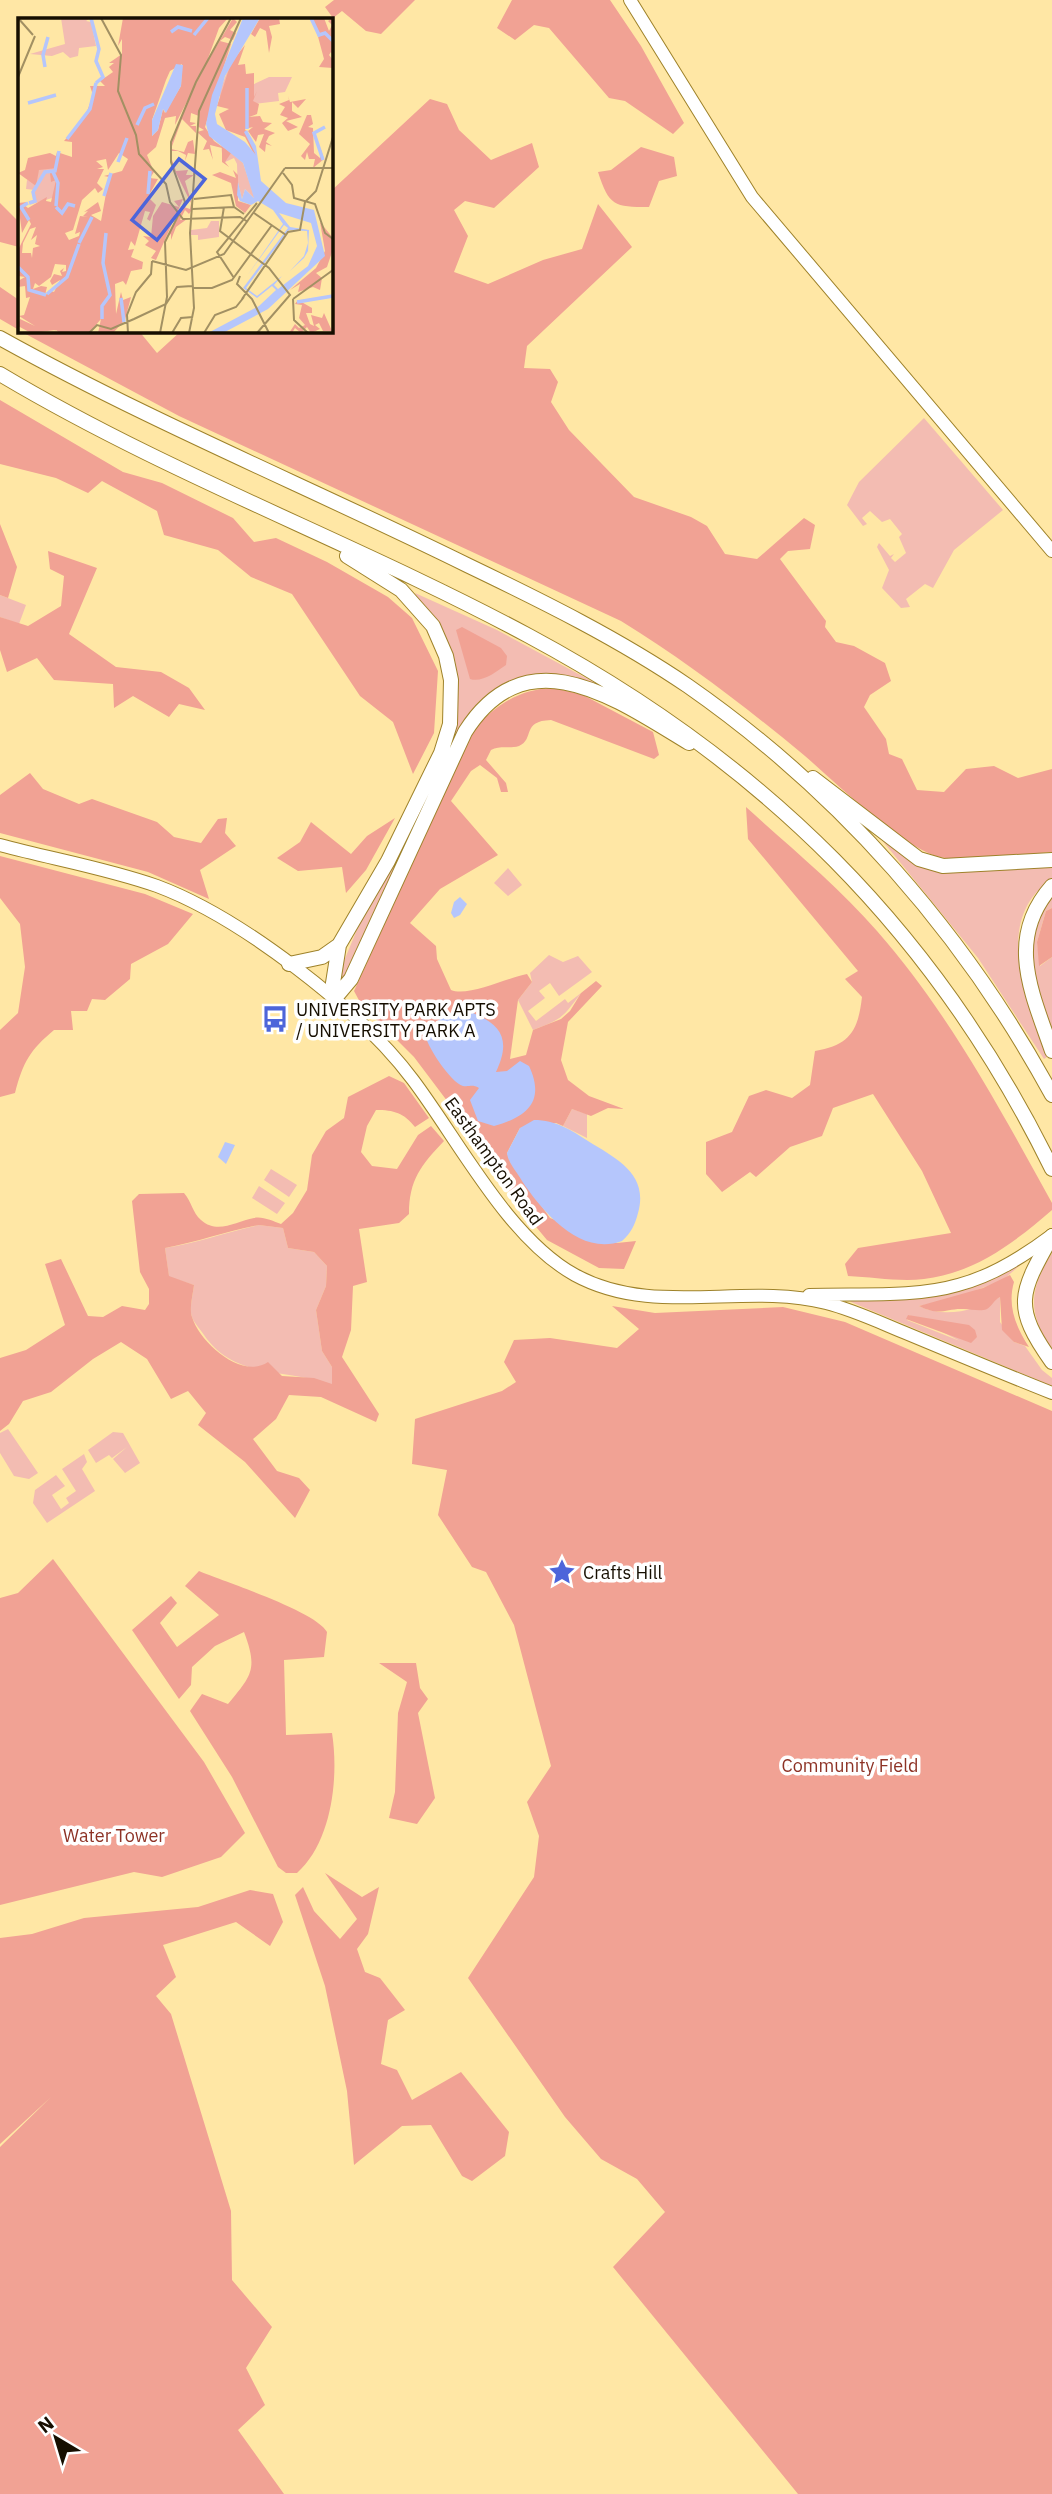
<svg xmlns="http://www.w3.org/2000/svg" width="1052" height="2494" viewBox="0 0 1052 2494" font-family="'IBM Plex Sans',sans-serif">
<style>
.green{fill:#f3bcb2;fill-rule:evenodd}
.forest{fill:#f1a294;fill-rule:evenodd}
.water{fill:#b5c6fc}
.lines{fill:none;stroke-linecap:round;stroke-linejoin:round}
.major-casing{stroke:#9e822a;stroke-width:14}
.highway-casing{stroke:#9e822a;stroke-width:16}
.major{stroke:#fff;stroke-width:12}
.highway{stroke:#fff;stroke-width:14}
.labels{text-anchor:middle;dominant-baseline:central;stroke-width:7;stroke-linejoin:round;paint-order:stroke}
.poi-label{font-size:18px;fill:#160e00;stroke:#fff;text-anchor:start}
.street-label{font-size:18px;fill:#160e00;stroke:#fff}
.park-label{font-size:18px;fill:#8d3225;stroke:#fff}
.inset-river{fill:none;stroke:#b5c6fc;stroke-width:3.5}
.inset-road{fill:none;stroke:#a29063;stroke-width:2}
.view{fill:#4d65da;fill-opacity:0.15;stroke:#4d65da;stroke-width:3.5}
.inset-edge{fill:none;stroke:#160e00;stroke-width:3.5}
</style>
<rect width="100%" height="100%" fill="#ffe7a5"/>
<!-- green -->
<path class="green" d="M924 418 1003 510 954 550 933 588 925 584 906 599 910 607 901 608 882 588 889 570 877 547 879 543 890 556 894 554 891 558 895 562 906 553 899 537 902 534 890 519 882 522 870 511 862 518 867 524 863 526 847 505 859 482Z
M415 593 497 630 612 692 578 680 491 696 350 969 341 982 335 983 358 927 393 863 456 692Z
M0 595 26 605 19 624 0 617Z
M881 839 914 861 1052 865V879C990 920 1029 1003 1047 1057L1044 1059 978 958Z
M508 868 522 885 508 896 494 883Z
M1052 892V908L1046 911 1037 942 1040 966 1052 957V1040C1039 1003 1020 953 1037 915 1041 907 1047 899 1052 892Z
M549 955 563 962 578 956 592 972 559 996 550 983 539 991 545 998 528 1011 536 1021 565 999 568 1003 581 993C562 1018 564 1018 533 1030L518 1000 532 982 530 973Z
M572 1109 587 1114V1138L563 1126Z
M271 1169 297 1185 289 1197 264 1180Z
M259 1186 285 1203 277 1214 252 1198Z
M259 1225 283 1228 288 1248 314 1252 327 1266 326 1286 316 1310 322 1351 332 1367V1385C286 1368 235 1380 204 1335 201 1330 194 1323 192 1317 189 1309 193 1294 194 1285L169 1277 165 1248C197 1243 227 1232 259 1225Z
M1052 1253V1349C1027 1313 1029 1290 1052 1253Z
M1027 1259 1003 1280 959 1297 919 1306C945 1319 976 1310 1000 1297V1322L1014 1342 1025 1346 1042 1370 1052 1378V1386L851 1302 847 1297 925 1296ZM909 1315 960 1341 907 1320Z
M8 1429 38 1473 29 1479 14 1476 0 1453V1433Z
M113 1432 123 1433 140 1463 125 1473 113 1459 127 1447 112 1458 109 1455 96 1463 88 1450Z
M84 1454 87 1462 82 1469 95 1491 47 1523 33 1503 35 1490 56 1475 65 1486 52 1495 61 1509 69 1503 66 1498 76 1491 62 1469Z"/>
<!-- forest -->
<path class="forest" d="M334 0H415L381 34 366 31 342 11 333 18 325 7Z
M512 0H610L641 46 684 123 673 134 625 101 609 98 549 28 534 25 515 40 497 28Z
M430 99 447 104 459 130 491 160 532 143 539 167 494 208 465 201 454 210 468 236 454 272 488 284 543 260 582 249 598 204 632 247 527 346 524 368 550 369 558 382 551 402 569 430 634 497 691 517 707 526 725 554 757 559 804 518 815 525 810 549 788 551 780 559 826 621 825 627 836 642 854 646 885 663 891 681 870 695 864 707 886 739 889 754 902 759 917 790 944 792 966 769 994 766 1018 778 1052 769V852C1021 854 965 865 936 856 899 844 836 783 805 756 746 707 686 661 621 621L179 416 20 331H139L157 353 181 331H331V191Z
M641 147 674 157 677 176 659 181 649 207C614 207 609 206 598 172L611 170Z
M0 203 19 222V247L0 242Z
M0 287 19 300V330L0 319Z
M0 400 123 472 162 483 233 518 254 542 276 538 327 562 388 597 412 618 438 671 434 733 413 774 393 722 360 696 292 594 251 577 218 550 164 535 157 511 102 481 88 493 56 478 0 464Z
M0 524 17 567 8 598 0 595Z
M48 551 97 568 69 634 116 667 161 672 189 688 205 710 179 704 169 717 133 696 114 708 113 684 54 680 37 658 7 672 0 650V617L28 626 61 606 64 576 50 569Z
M462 627 501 648 507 656 506 665C496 672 482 683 470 679L456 630Z
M554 688 583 695 653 732 659 755 654 759 551 720C521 721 535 739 519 746 510 749 500 745 491 750L486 760 506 783 508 792H501L497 778 480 765 471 771 451 801 498 855 440 889 410 923 436 946 437 959 451 990C468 997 506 978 527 974L532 982 518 1000 510 1059 526 1055 533 1030 561 1019 570 1011 581 993 596 981 602 986 568 1022 561 1060 568 1080 589 1096 624 1109 608 1108 591 1116 572 1109 563 1126 556 1123 520 1128 507 1153 511 1163 550 1218 617 1243 636 1241 624 1269 599 1268 547 1240 517 1204 463 1122 414 1057 361 1004 354 991 474 728C498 704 519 689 554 688Z
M30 773 43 789 79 804 92 799 157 822 174 837 201 843 218 819 227 818 225 833 236 846 200 870 209 899 148 872 0 833V795Z
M746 807C790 847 838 886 877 931 949 1013 1000 1109 1052 1203V1210C1015 1242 975 1273 924 1279 900 1282 872 1277 848 1276L845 1264 858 1248 951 1233 922 1171 873 1094 833 1108 822 1136 790 1147 756 1177 750 1172 722 1192 706 1174V1142L732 1132 749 1096 766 1090 792 1098 810 1085 815 1051C850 1045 858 1031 862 997L845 979 858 971 748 839Z
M395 818 366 870 346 893 342 867 298 871 277 858 300 842 311 822 351 854 367 836Z
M0 856 145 894 193 914 168 944 131 964 130 979 105 1000 92 999 87 1011H71L73 1030H54C30 1050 23 1062 15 1093L0 1097V1030L18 1013 25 967 20 924 0 898Z
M1052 908V957L1039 966 1037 942 1046 911Z
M389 1076 404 1083 429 1118 415 1127C404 1113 394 1110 376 1110L367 1126 361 1152 372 1166 397 1169 418 1135 431 1126 444 1141C421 1165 409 1180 409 1214L399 1223 359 1229 367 1282 353 1286 351 1330 342 1357 379 1414 376 1422 321 1397 289 1395 276 1419 253 1439 277 1471 299 1478 310 1490 295 1518 245 1462 198 1425 206 1413 188 1391 171 1399 147 1359 121 1342 93 1359 51 1392 23 1401 9 1424 0 1431V1358L26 1350 65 1325 45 1264 61 1259 88 1316 103 1317 122 1306 145 1310 149 1304V1289L140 1272 132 1201 139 1194 184 1193C192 1202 192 1212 201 1220 218 1235 236 1221 254 1218 262 1216 273 1221 281 1224L293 1213 307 1190 312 1155 326 1131 344 1118 348 1097ZM259 1225 283 1228 288 1248 314 1252 327 1266 326 1286 316 1310 322 1351 332 1367V1384L314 1378 282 1376 268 1362C242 1380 200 1343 192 1317 189 1309 193 1294 194 1285L169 1276 165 1248C198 1242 227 1231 259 1225Z
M1010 1275 1014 1282C1007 1306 1016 1327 1029 1347L1014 1342 1002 1330 1000 1297C994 1300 992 1306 987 1309 980 1312 971 1309 964 1309 945 1308 941 1317 919 1306L983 1288Z
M612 1306 655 1313 783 1307 845 1322 1052 1411V2494H798L613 2267 665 2212 637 2179 601 2159 565 2117 468 1978 534 1877 539 1836 527 1802 551 1766 514 1625 486 1572 472 1567 438 1515 447 1470 412 1464 415 1419 502 1391 516 1382 504 1362 514 1340 550 1338 617 1348 639 1329Z
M908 1315 969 1325 975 1330 977 1337 971 1343 906 1319Z
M53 1559 204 1762 245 1833 221 1857 162 1877 134 1872 0 1905V1598L18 1593Z
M199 1571C225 1582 316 1611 327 1632L324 1657 284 1660 286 1735 332 1733C339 1777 332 1842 297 1873H286L278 1867 232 1777 190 1711 202 1694 228 1704C252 1675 258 1669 244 1632L215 1646 192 1667 191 1685 179 1699 132 1630 171 1596 177 1603 160 1623 177 1647 219 1615 185 1586Z
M379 1663H416L420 1688 428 1699 418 1713 435 1798 417 1824 389 1818 395 1792 398 1713 407 1682Z
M325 1873 362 1897 379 1887 368 1934 357 1949 365 1972 380 1978 405 2010 388 2020 381 2064 397 2070 412 2100 461 2072 509 2132 505 2156 472 2181 462 2176 431 2125 402 2126 354 2165 347 2091 325 1986 295 1895 303 1887 314 1911 340 1939 357 1919Z
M250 1890 273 1894 283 1922 270 1946 236 1922 163 1945 176 1977 156 1996 171 2014 231 2211 232 2280 272 2327 246 2368 265 2405 238 2430 284 2494H0V2147L51 2097 0 2144V1938L32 1934 84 1918 198 1907Z"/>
<!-- water -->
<path class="water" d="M460 897 467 904 460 915 454 918 451 913 454 902Z
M463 1009C499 1022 513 1036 496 1072L507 1071 520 1061 529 1066C546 1102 526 1117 494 1126L478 1121 470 1100 479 1088C472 1084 470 1087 463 1086 451 1083 425 1044 425 1033 434 1022 449 1011 463 1009Z
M534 1120C556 1120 571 1130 588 1141 617 1159 649 1174 638 1213 635 1225 631 1233 622 1241 580 1257 542 1211 522 1181 517 1172 508 1163 507 1153L520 1128Z
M225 1142 235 1145 226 1164 218 1157Z"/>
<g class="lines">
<defs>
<path id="major" d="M630 0 752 197 1052 551
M0 845C52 859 106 868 157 886 240 917 360 1009 413 1080 459 1141 508 1238 575 1275 654 1318 743 1282 826 1303 854 1310 881 1323 908 1334 956 1354 1004 1374 1052 1393
M809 1295C855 1293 914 1298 958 1285 993 1276 1024 1256 1052 1235"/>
<path id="highway" d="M0 338C151 422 311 488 467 565 542 601 619 639 688 686 840 792 964 933 1052 1095
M0 374C169 475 356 543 529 636 762 761 935 930 1052 1169
M813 778 919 859 943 866 1052 860
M1052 886C1005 939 1032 993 1052 1051
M289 964 322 957 339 945 388 861 441 753 450 724 451 680 446 656 433 626 401 590 347 556
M335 998 351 979 465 732C527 634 616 699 689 743
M335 998 333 983 339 945
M1052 1236C1020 1293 1012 1306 1052 1362"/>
</defs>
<!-- major casing -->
<use href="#major" class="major-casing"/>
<!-- highway casing -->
<use href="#highway" class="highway-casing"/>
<!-- major -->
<use href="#major" class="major"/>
<!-- highway -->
<use href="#highway" class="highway"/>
</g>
<!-- icons -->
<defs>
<symbol id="bus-bare" viewBox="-9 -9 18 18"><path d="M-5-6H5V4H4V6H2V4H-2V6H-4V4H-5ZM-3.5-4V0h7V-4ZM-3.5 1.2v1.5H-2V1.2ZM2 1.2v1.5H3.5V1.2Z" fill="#4d65da" stroke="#fff" stroke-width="2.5" paint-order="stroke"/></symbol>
<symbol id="sight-bare" viewBox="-9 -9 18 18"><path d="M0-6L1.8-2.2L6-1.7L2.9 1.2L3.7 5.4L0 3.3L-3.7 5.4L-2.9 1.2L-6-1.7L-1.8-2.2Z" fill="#4d65da" stroke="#fff" stroke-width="2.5" paint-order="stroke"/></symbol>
</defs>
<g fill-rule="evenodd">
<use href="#bus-bare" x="256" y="1000" width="38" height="38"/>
<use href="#sight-bare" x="543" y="1553" width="38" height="38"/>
</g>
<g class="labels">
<!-- poi labels -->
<g class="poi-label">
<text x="296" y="1009">UNIVERSITY PARK APTS<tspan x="296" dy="21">/ UNIVERSITY PARK A</tspan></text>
<text x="583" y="1572">Crafts Hill</text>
</g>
<!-- street labels -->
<g class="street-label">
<text transform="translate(494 1161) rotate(54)">Easthampton Road</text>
</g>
<!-- park labels -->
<g class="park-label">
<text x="850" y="1765">Community Field</text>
<text x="114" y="1835">Water Tower</text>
</g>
</g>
<!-- overview -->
<g transform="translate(18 18)">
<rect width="315" height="315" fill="#ffe7a5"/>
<path d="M43 0H72L68 3 73 4 78 28 61 30 60 38 52 40 45 34 34 38 12 36 47 26ZM213 44 217 46 211 71 226 68 233 59 232 68 251 59H274L267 74 260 75 261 83 220 88 210 79 200 78ZM203 126 225 145 237 181 227 171 224 181 220 165V182L219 146 216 140 205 145ZM33 149 40 150 37 154 47 155 44 177 11 187 17 183V172L8 171 9 162 17 164 21 151ZM193 203H201V219L180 222V217H172L173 212 189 210Z" fill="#f3bcb2"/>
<path d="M105 0H210L201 10 188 46 157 107 158 98 147 100 138 129 129 137 136 154 132 160 140 161 130 179 138 187 132 203 129 201 132 194 127 193 117 228 113 223 110 232 116 231 113 239 125 244 124 251 113 253 108 267 105 263 97 266 98 296 103 274 105 282 113 279 107 302 95 315H80L83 301 71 315H42L30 306 38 312 13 315 0 308 2 301 17 308 1 298 6 297 12 279 8 280 7 268 0 269V263L7 259 0 258V232L13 206 11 202 4 215 0 185 10 184 6 187 10 190 29 179 28 183 33 184 38 162 33 164 32 155 39 150 21 152 18 168 0 155 7 152 10 140 32 135 38 138 39 134 54 139V124L46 123 67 99 75 77 72 68H87L82 63 95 54 91 49 96 45H91L104 36V21L100 28ZM164 46 163 68 147 95 145 91 140 112 134 118V102L148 62 152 53ZM101 135 110 141 104 153 86 158 91 159 83 203 73 197 83 193 80 184 66 194 70 193 65 198 70 199 62 198 57 216 62 214 61 218 51 222 47 215 55 212 64 182 77 170 80 175 85 171 79 165 86 151H79L85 149 78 143 88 141 90 152ZM18 209 13 222 19 217 17 226 22 228 15 230 14 240 13 235H4L5 225 12 211ZM37 246 48 247V253L44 254 46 250 42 253 44 258 36 256 32 263 34 267 42 262 36 274 30 272 33 274 27 277 29 269 23 268 15 271 17 265 21 268 33 259ZM215 0 219 4 212 12 218 15 215 22 207 19 202 23 213 26 187 109 196 123 213 135 207 144 211 149 204 144V130L192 127 195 142 191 131 185 132 189 123 179 114 186 112 179 108 181 98 173 95 172 104 178 105 172 108H178V115L164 101 153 131 166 134 170 124 175 122 177 136 170 135 167 143 168 137 160 133H154L153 139 158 153 170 152 168 157H175L176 150V157L167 163 175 190 171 196 167 192 162 202 169 201 158 209 153 222V216L150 218 166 189 172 191 173 185 154 147 152 135 154 122 180 60ZM242 0H261L262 6 251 8 254 19 251 35 248 13 242 10 237 19 233 16ZM295 0H306L311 13 314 7 310 3 315 0V38L313 34 311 37 315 42V50L301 49 306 41ZM227 27 220 47 227 46 228 56 236 55V79L239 73 235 83 241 86 239 96 231 99 242 98 245 104 254 105 246 111 257 115 251 118 248 124 254 128 248 126 247 134 241 129 246 116 240 117 238 124 230 113 235 109 227 111 237 133 239 142 227 119 208 112 201 96 211 91 199 88 213 45ZM270 78 272 84 288 81 280 90 274 84V93L284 99 268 103 280 109 270 113 264 105 270 100 262 97 267 89 261 86 271 82ZM289 97H293L295 106 290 109 295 110 296 135 302 140 303 132 306 141 295 150 297 141H291L289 134 287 142 283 138 292 126 281 116ZM215 152 220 157V183L233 187 227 195 218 188 213 165 194 157 202 154 218 160ZM165 181 138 242 133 240 138 233 127 227 131 223 125 218 133 219 135 198 144 184 161 189 156 183ZM302 204 315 220V231L309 249 298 255 304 260 302 272 295 269 280 274 282 266 272 272 298 250 307 233ZM280 282 294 290V295H288L292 306 296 308 293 297 304 300 306 295 314 313H305L301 305 297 307 302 311 293 315 289 309 283 315 277 310 274 315H271L277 306 281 310 287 307 281 300 284 287 277 286Z" fill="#f1a294" fill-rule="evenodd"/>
<path d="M225 0H242L207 58 197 96 199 106 227 124 238 137 226 114 229 112 238 128 243 163 268 185 296 192 307 238 250 291 205 315H190L241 288 258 272 254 268 239 280 225 270 270 210 266 207 229 258 265 206 255 192 240 183 233 187 222 183 219 177 220 164 224 181 227 171 236 180 225 145 191 118 188 106 194 77ZM261 195 293 205 299 228 290 248 260 271 256 267 264 258 239 278 228 270 271 212 289 213 290 225 286 238 272 253 286 240 290 233 291 212 272 209ZM158 46 165 47 163 68 148 95 145 91 140 112 134 118V102Z" fill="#b5c6fc" fill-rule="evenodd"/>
<path class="inset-river" d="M73 0 81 31 78 43 85 59 78 65M293 0 301 17 307 15 315 23M153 14 160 9 174 13M176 17 190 0M27 49 25 37 30 19M229 70V111M10 85 38 77M119 107 127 90 136 86M49 121 72 91 78 65M305 142 296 115 307 109M100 144 109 120M35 154 40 165 38 188M130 176 132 153M86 178 93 155M10 185 3 189 11 202M11 185 17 183 15 174 27 154 37 153 41 133M38 189 44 195 50 186 57 188M61 225 74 199M0 249 10 259 11 272 28 277M29 276 49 259 61 226M103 280 106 304M279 284 315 278M84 301V288L92 277 85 245 88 215"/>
<path class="inset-road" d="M0 0 15 17M83 0 103 37 100 73 118 117 121 136 148 166 152 184 165 201 222 199 230 204M0 59 17 18M267 150H315M265 155 274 167 276 180 297 186 307 215 315 221M176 181 213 177 216 189M206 189 202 213 251 250 272 277 239 315M174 191 216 189 226 196M236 195 268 217M134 243 168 252 206 236 267 150M222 258 219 266 234 281 251 315M216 260 199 234 239 185M174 270H194L214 262 254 207M224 281 270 214 282 212 287 184 298 173 315 119M275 281 315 252M275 281 276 302 290 315M71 315 79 307 93 311 116 301 148 286 159 269 174 268M110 315 109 297 118 274 133 256 134 243M142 315 149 279 147 224 167 184 153 144V124L178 64 213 0M154 315 163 300 175 299M171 315 176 290 172 215 181 93 223 0M186 315 197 297 218 289 226 279"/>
<path class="view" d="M161 141 187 161 139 222 114 202Z"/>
<rect width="315" height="315" class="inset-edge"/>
</g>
<!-- north arrow -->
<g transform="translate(56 2438) rotate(322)" stroke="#ffffff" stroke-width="5" paint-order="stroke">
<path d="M0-5L12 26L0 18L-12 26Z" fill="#160e00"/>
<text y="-10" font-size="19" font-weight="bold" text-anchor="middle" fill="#160e00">N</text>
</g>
</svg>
